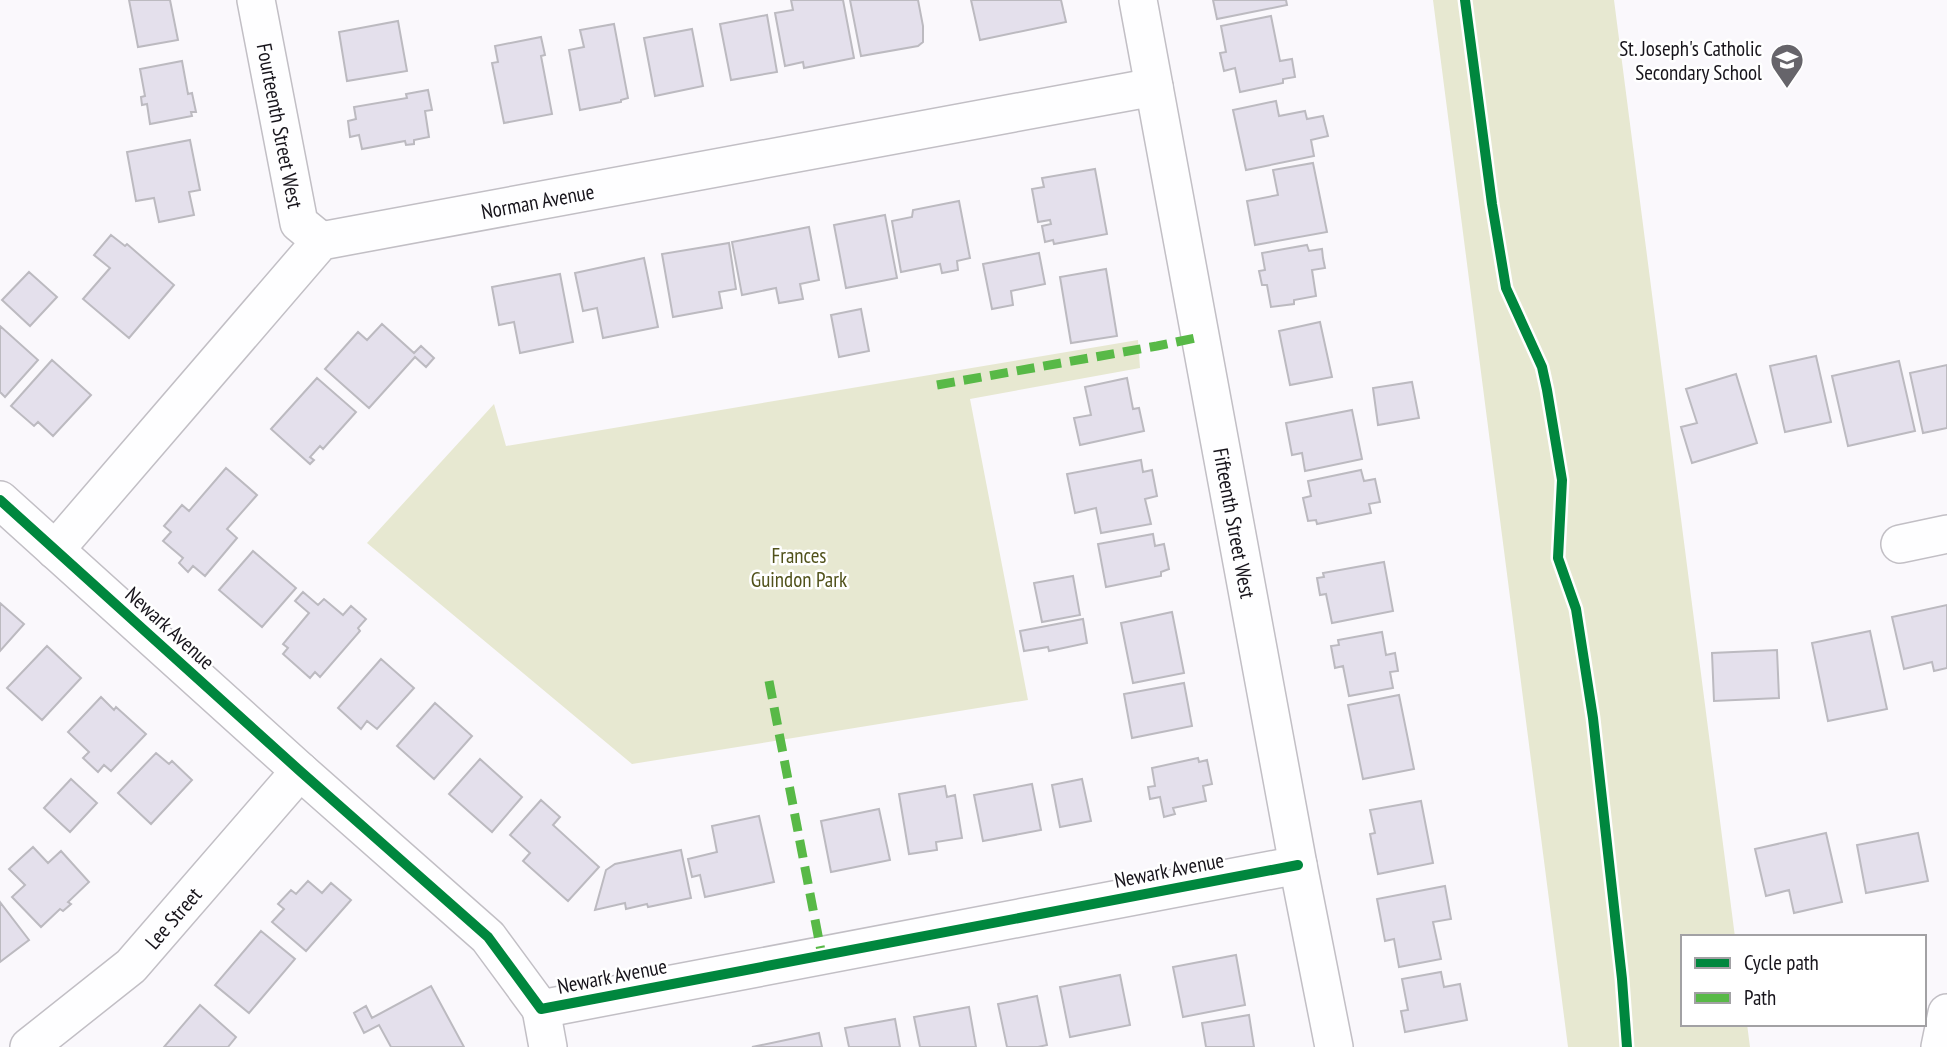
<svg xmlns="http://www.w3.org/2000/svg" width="1947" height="1047" viewBox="0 0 1947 1047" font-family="'PT Sans Narrow',sans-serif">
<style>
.green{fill:#e7e8d1}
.building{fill:#e4e0ec;stroke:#bcbac0;stroke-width:2}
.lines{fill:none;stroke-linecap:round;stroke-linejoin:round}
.minor-casing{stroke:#c2bfc5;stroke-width:40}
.minor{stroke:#fefeff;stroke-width:37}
.quiet{stroke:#58b947;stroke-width:9;stroke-dasharray:18 9;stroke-linecap:butt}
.cycleway-casing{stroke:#fff;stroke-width:15}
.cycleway{stroke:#00873e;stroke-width:10}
.labels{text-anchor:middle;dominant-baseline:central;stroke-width:5;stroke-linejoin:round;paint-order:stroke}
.poi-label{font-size:21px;fill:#17141b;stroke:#fff;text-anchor:end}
.street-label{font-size:21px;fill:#17141b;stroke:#fff}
.park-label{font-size:21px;fill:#51521b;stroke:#fff}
</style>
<rect width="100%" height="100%" fill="#faf8fc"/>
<!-- green -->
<path class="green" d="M1433 0H1614L1735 937H1683V1024H1747L1750 1047H1568Z
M1138 340 1140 368 970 399 1028 700 632 764 367 543 494 404 506 446Z"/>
<!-- building -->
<path class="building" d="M129 0H170L178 40 138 47Z
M791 0H843L854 58 804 68 803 62 785 66 775 13 793 10Z
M850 0H918L923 26V42L918 46 861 56Z
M971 0H1061L1066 22 980 40Z
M1213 0H1286L1287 5 1217 19Z
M767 15 777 72 731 80 720 24Z
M1271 16 1280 61 1292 59 1295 77 1283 79V83L1240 92 1235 68 1224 71 1220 53 1226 52 1221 26Z
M398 21 407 71 347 81 339 32Z
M614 24 628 98 621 100V102L580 110 569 50 584 47 580 30Z
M692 29 703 86 655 96 644 38Z
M541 37 545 55 541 56 552 114 504 123 492 63 498 62 495 46Z
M182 61 188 94 192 93 196 112H191L192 116 150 124 147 104 142 105 141 97 145 96 140 69Z
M428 90 432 110 425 111 429 137 414 140V144L406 145 405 141 362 149 359 135 350 137 348 121 356 119 354 107 407 98 406 94Z
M1276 101 1279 116 1305 111 1307 119 1323 116 1328 136 1311 140 1314 156 1246 170 1233 110Z
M190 140 200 190 189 192 194 215 159 222 154 198 136 201 127 152Z
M1313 163 1327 232 1255 245 1247 201 1278 195 1273 170Z
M1095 169 1107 234 1054 244 1053 240 1045 242 1042 226 1051 224 1050 220 1038 222 1032 189 1044 187 1042 178Z
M959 201 970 258 957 261 958 270 942 273 940 264 901 272 892 221 912 217 913 210Z
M885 215 897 278 846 288 834 225Z
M809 227 819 280 800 284 803 299 779 303 776 288 742 295 732 242Z
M111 235 125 246 127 244 174 285 129 338 83 299 110 268 94 255Z
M729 243 736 289 719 292 722 308 673 317 662 254Z
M1307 245 1309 251 1322 249 1323 258 1325 268 1312 270 1316 296 1294 300V304L1271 307 1267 285H1262L1259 271 1265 270 1262 253Z
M1039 253 1045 284 1011 291 1013 305 992 309 983 264Z
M644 258 658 327 603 338 597 308 583 311 575 273Z
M1106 269 1117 336 1071 343 1060 277Z
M29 272 57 297 30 326 2 300Z
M560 274 573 342 520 353 514 322 499 325 492 287Z
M861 309 869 351 839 357 831 315Z
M1320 322 1332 377 1290 385 1279 331Z
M382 324 414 353 421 346 434 358 426 367 415 357 369 408 325 369 358 332 367 340Z
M0 326 38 360 5 397 0 392Z
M1816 356 1831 422 1785 432 1770 366Z
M52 360 91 395 53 436 38 422 34 426 11 406Z
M1899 361 1915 431 1848 446 1832 376Z
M1947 365V428L1923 433 1910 373Z
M1736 374 1757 443 1692 463 1681 427 1697 423 1686 389Z
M317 378 356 412 323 449 320 446 310 457 314 460 310 464 271 429Z
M1127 378 1133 409 1139 408 1144 431 1080 445 1074 418 1091 415 1085 387Z
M1412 382 1419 418 1378 425 1373 388Z
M1352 410 1362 459 1305 471 1302 453 1292 455 1286 423Z
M1141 460 1143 472 1152 470 1157 496 1145 499 1151 524 1101 533 1096 508 1075 513 1067 474Z
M226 468 257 495 227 529 237 538 205 576 193 566 188 572 179 563 183 558 163 541 171 532 164 526 182 505 189 511Z
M1361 470 1364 481 1375 479 1380 502 1369 504 1371 513 1317 524 1316 520 1308 521 1303 498 1311 496 1308 481Z
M1153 534 1155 546 1164 544 1169 569 1161 572V576L1106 587 1098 544Z
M253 551 296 588 262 627 219 590Z
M1384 562 1393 611 1332 623 1326 594 1320 595 1317 578 1324 577 1323 573Z
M1073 576 1080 615 1042 622 1034 583Z
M303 592 318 605 324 599 343 615 351 606 366 619 358 628 360 631 320 677 315 672 310 678 283 654 288 648 283 644 309 613 295 601Z
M0 603 24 624 0 651Z
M1947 605V668L1934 671 1932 662 1904 669 1892 617Z
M1172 612 1184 673 1133 683 1121 623Z
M1083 619 1087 643 1049 651 1048 647 1024 651 1020 631Z
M1870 631 1887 709 1828 721 1812 643Z
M1382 632 1386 655 1395 653 1398 671 1390 672 1393 688 1349 696 1343 666 1335 668 1331 646 1339 645 1338 640Z
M47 646 81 678 42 720 7 688Z
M1777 650 1779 698 1714 701 1712 653Z
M381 659 414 688 377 729 367 721 361 729 338 708Z
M1184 683 1192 726 1132 738 1124 694Z
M1399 695 1414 769 1363 779 1348 705Z
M101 697 114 710 116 707 146 734 111 771 104 765 98 772 83 758 89 752 68 732Z
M435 703 472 736 434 779 397 746Z
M156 753 169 764 172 761 192 780 151 824 118 793Z
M1198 758 1199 762 1207 760 1212 784 1203 786 1206 801 1173 808 1175 814 1164 817 1160 797 1150 799 1148 787 1155 786 1152 768Z
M480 759 522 797 492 832 449 794Z
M71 779 97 803 70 832 44 808Z
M1082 779 1091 821 1060 827 1052 785Z
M1032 784 1041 830 983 841 974 795Z
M945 786 947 797 955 795 962 838 936 842 937 850 909 854 899 794Z
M541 800 560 817 553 825 599 867 568 901 523 861 530 853 510 835Z
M1421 801 1433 863 1378 874 1370 834 1375 833 1370 810Z
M879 809 890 860 831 872 821 821Z
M759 816 774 882 705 897 700 875 692 877 688 859 717 852 712 826Z
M1826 833 1842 902 1794 913 1789 890 1766 896 1755 849Z
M1918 833 1928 881 1866 893 1857 845Z
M33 847 48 863 61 851 89 882 68 902 71 904 63 911 60 909 41 927 12 897 25 885 9 869Z
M681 850 691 898 648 907 647 904 626 909 625 903 595 910 606 870 615 864Z
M308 881 322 893 331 883 351 900 306 951 272 922 284 909 278 904 291 890 296 894Z
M1445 886 1451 919 1433 922 1441 959 1399 967 1394 939 1385 941 1377 899Z
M0 902 29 940 0 962Z
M261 931 295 959 249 1013 215 985Z
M1236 955 1245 1005 1183 1017 1173 967Z
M1441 972 1444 987 1460 984 1467 1020 1405 1032 1401 1011 1408 1010 1402 979Z
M1120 975 1130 1025 1070 1037 1060 987Z
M431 986 464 1047H391L379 1025 364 1033 354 1013 366 1006 372 1018Z
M1037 996 1047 1045 1038 1047H1007L998 1004Z
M200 1005 236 1037 228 1047H164Z
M969 1007 976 1047H920L914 1017Z
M1249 1015 1254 1047H1206L1202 1023Z
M895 1019 900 1047H849L845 1028Z
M819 1033 822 1047H752Z"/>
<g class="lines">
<defs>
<g id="minor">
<path id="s1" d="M256 0 299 223 321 241"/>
<path id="s2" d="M1138 0 1298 865 1334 1047"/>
<path d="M0 500 300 771 488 937 541 1009 1298 865"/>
<path d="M1900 544 1947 534"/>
<path id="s3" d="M55 550 321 241 1154 87"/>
<path d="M541 1009 548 1047"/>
<path id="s4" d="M29 1047 131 966 300 771"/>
<path d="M1940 1047 1947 1013"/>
</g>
</defs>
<!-- minor casing -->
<use href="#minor" class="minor-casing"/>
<!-- minor -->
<use href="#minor" class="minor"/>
<!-- quiet -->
<path class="quiet" d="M937 385 1157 346 1200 337
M769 681 822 956"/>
<defs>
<path id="cycleway" d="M1465 0 1492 204 1506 288 1542 367 1547 390 1562 480 1558 558 1576 609 1593 718 1622 979 1627 1047
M0 500 300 771 488 937 541 1009 1298 865"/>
</defs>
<!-- cycleway casing -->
<use href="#cycleway" class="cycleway-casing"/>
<!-- cycleway -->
<use href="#cycleway" class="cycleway"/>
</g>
<!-- icons -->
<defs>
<symbol id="school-pin" viewBox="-11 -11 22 30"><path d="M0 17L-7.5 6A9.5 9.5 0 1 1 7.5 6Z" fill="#66646a" stroke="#fff"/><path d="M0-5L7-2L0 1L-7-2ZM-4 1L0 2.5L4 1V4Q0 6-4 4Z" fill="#fff"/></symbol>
</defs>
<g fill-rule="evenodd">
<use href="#school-pin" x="1768" y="41" width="38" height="52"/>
</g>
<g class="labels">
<!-- poi labels -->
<g class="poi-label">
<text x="1762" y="48">St. Joseph's Catholic<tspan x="1762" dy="24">Secondary School</tspan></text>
</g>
<!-- street labels -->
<g class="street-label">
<text stroke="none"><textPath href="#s1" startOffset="128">Fourteenth Street West</textPath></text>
<text stroke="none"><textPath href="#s3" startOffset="628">Norman Avenue</textPath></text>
<text stroke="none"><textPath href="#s2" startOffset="532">Fifteenth Street West</textPath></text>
<text transform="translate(170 628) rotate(42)">Newark Avenue</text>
<text transform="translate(1169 870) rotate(-11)">Newark Avenue</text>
<text stroke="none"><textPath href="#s4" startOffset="194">Lee Street</textPath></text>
<text transform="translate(612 976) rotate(-11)">Newark Avenue</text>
</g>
<!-- park labels -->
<g class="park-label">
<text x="799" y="555">Frances<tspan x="799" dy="24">Guindon Park</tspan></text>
</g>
</g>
<!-- legend -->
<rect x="1681" y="935" width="245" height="91" fill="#ffffff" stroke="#a2a1a4" stroke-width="2"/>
<rect x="1695" y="958" width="35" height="10" fill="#00873e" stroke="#a2a1a4" stroke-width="2"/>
<text x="1744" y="970" font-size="21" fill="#17141b">Cycle path</text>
<rect x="1695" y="993" width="35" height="10" fill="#58b947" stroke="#a2a1a4" stroke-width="2"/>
<text x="1744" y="1005" font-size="21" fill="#17141b">Path</text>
</svg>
